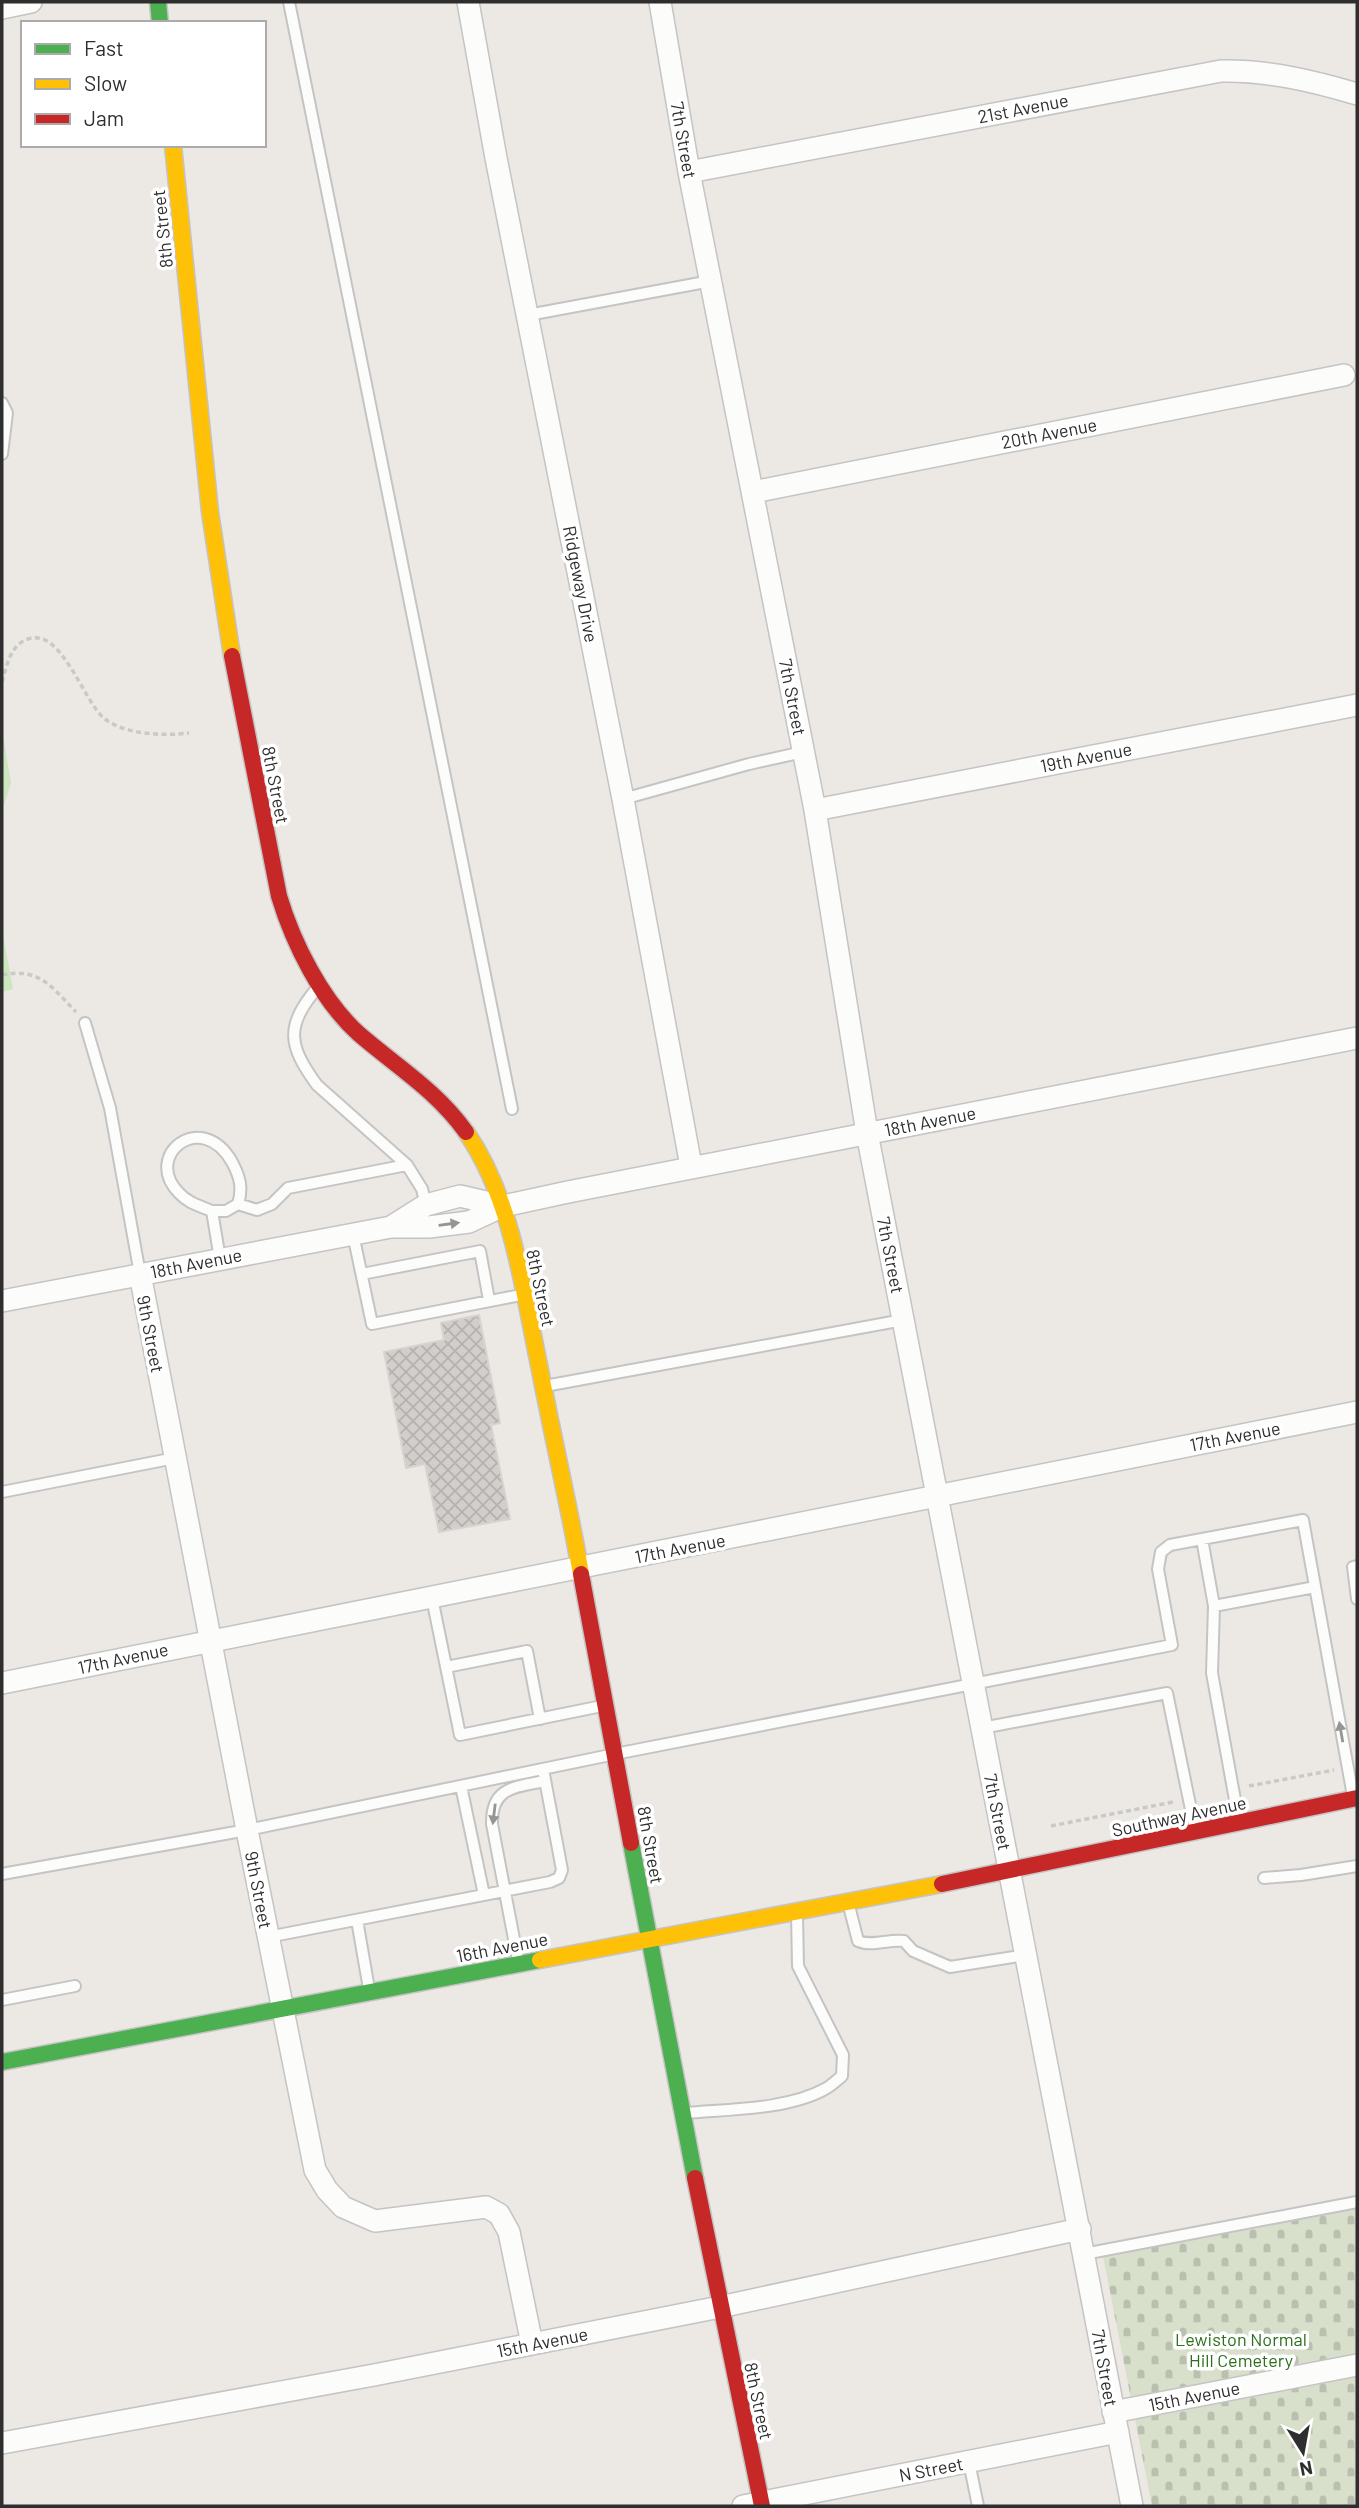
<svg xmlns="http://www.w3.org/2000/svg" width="1359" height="2508" viewBox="0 0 1359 2508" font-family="Barlow,sans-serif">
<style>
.grass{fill:#cee6be}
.cemetery{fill:url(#cemetery-stones)}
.building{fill:url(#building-cross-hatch);stroke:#d7d4d0;stroke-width:2}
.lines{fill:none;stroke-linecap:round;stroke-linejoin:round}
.lane-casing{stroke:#c5c4c5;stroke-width:14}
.street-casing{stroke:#c5c4c5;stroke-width:24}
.fast-casing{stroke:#c5c4c5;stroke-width:19}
.slow-casing{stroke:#c5c4c5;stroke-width:19}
.jam-casing{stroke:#c5c4c5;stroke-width:19}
.path{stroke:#c9c9c8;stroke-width:3.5;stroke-dasharray:5 3.5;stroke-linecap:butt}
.lane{stroke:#fcfcfb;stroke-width:10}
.street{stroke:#fcfcfb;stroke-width:21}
.fast{stroke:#4caf50;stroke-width:16}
.slow{stroke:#ffc107;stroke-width:16}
.jam{stroke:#c62828;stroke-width:16}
.oneway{fill:#959594}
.labels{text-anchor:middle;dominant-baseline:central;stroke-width:7;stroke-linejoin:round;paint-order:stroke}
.street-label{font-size:18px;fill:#2e2e2e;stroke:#fff}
.park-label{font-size:18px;fill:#2c6e1b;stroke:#fff}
</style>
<defs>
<pattern id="cemetery-stones" width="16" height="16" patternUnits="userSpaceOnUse" patternTransform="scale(1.75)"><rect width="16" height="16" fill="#d8e0cc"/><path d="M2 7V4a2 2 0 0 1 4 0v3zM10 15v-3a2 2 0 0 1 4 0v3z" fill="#bac0b0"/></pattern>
<pattern id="building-cross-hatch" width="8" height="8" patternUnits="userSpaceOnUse" patternTransform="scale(1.75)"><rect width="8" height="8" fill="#d1cecb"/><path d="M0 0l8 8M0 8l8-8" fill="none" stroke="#b4b1af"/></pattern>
</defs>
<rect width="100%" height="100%" fill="#ece8e4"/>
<!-- grass -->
<path class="grass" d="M2 729 11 783 2 811Z
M2 930 13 989 2 992Z"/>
<!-- cemetery -->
<path class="cemetery" d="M1357 2204V2506H1152L1103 2256Z"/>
<!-- building -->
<path class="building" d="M479 1315 500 1423 491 1425 510 1519 439 1532 425 1464 406 1468 384 1352 444 1340 441 1323Z"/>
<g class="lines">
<defs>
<path id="lane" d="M289 2 512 1109
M528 315 711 281
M2 403 7 413 2 454
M623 799 749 764 803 752
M317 988C285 1027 288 1045 317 1085L407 1165 422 1189 426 1205
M85 1023 110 1108 140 1274
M212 1211H226L238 1204
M353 1234 372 1324 521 1295
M220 1259 212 1211C200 1206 188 1203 179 1193 142 1156 201 1108 232 1162 240 1177 243 1188 238 1204L257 1210 272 1204 288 1188 407 1165
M362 1274 480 1251 489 1300
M545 1386 903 1320
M2 1492 175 1458
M1202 1539 1214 1606 1315 1587
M1357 1566 1353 1567 1357 1599
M432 1598 460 1735 602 1706
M1214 1606 1212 1673 1239 1822
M446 1667 527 1651 540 1719
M982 1728 1167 1693 1195 1829
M461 1786 484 1895
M2 1874 247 1830 615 1754 1172 1645 1158 1569 1161 1552 1170 1545 1303 1520 1353 1796
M1264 1878 1301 1875 1357 1866
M849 1906 858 1941C872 1947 888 1939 904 1941L913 1951 950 1967 1026 1955
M357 1920 369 1989
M268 1937 550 1882 559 1878 562 1870 543 1769
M518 1960 492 1824C491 1787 515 1787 545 1781
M2 2000 75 1986
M685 2113C728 2109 787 2110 825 2089 831 2086 837 2080 842 2076L843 2055 798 1966 797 1914
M1084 2254 1357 2202
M969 2462 978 2506"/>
<path id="street" d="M468 2 496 158 623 799 691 1166
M660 2 689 172 815 810 867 1133 1132 2506
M2 8 31 2
M689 172 1221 71C1267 70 1313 81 1357 94
M753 492 1344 375
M815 810 1357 705
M391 1227 426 1205 460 1196 503 1206
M140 1274 247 1830 315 2170 327 2190 343 2207 375 2221 486 2207 499 2214 509 2232 532 2344
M2 1301 391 1227H429L469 1222 503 1206 568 1192 1357 1038
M2 1683 1357 1412
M1113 2412 1357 2365
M2 2443 374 2375 720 2307 1080 2229
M743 2506 1118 2432"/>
<path id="fast" d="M158 2 160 23
M631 1843 695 2178
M2 2062 540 1960"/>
<path id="slow" d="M173 145 210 512 232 656
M466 1132C513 1200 523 1290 540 1370 553 1438 569 1506 581 1574
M540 1960 942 1884"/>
<path id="jam" d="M232 656 279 896C293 943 322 1001 359 1034 396 1066 437 1091 466 1132
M581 1574 631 1843
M942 1884 1357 1798
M695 2178 762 2506"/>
</defs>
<!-- lane casing -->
<use href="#lane" class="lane-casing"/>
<!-- street casing -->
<use href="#street" class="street-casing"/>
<!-- fast casing -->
<use href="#fast" class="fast-casing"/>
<!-- slow casing -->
<use href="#slow" class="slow-casing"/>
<!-- jam casing -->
<use href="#jam" class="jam-casing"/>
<!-- path -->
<path class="path" d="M2 682C7 665 10 645 28 639 62 627 83 702 105 719 126 735 164 736 189 733
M2 975C39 967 52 987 76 1012
M1249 1786 1334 1770
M1051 1826 1173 1802"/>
<!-- lane -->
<use href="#lane" class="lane"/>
<!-- street -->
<use href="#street" class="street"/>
<!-- fast -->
<use href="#fast" class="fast"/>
<!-- slow -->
<use href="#slow" class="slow"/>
<!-- jam -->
<use href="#jam" class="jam"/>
</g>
<!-- one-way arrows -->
<defs><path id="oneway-solid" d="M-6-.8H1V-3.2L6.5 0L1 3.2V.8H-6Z" transform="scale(1.75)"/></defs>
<g class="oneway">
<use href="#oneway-solid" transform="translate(449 1224) rotate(-8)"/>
<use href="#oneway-solid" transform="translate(1341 1732) rotate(-100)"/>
<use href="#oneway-solid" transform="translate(494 1814) rotate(97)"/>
</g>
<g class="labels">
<!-- street labels -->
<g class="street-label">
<text transform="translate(1023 108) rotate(-11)">21st Avenue</text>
<text transform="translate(684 140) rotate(80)">7th Street</text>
<text transform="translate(162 229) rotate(-96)">8th Street</text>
<text transform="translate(1049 433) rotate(-11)">20th Avenue</text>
<text transform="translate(581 584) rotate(79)">Ridgeway Drive</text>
<text transform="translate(793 697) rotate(79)">7th Street</text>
<text transform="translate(1086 757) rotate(-11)">19th Avenue</text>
<text transform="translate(276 785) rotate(79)">8th Street</text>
<text transform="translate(930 1121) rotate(-11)">18th Avenue</text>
<text transform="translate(891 1255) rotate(79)">7th Street</text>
<text transform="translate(196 1263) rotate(-11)">18th Avenue</text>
<text transform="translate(541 1288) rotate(78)">8th Street</text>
<text transform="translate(151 1334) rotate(79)">9th Street</text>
<text transform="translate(1235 1436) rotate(-11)">17th Avenue</text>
<text transform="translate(680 1548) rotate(-11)">17th Avenue</text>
<text transform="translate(123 1658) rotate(-12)">17th Avenue</text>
<text transform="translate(998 1812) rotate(79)">7th Street</text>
<text transform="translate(1179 1816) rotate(-12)">Southway Avenue</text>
<text transform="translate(651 1845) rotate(80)">8th Street</text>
<text transform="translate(259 1890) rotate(79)">9th Street</text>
<text transform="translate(502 1947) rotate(-11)">16th Avenue</text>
<text transform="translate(542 2342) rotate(-11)">15th Avenue</text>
<text transform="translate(1105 2368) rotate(80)">7th Street</text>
<text transform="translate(1194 2396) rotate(-11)">15th Avenue</text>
<text transform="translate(759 2401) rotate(78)">8th Street</text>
<text transform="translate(931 2469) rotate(-11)">N Street</text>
</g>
<!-- park labels -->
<g class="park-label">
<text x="1241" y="2339">Lewiston Normal<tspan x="1241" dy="21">Hill Cemetery</tspan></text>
</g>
</g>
<!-- border -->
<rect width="1359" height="2508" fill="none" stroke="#2e2e2e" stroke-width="7"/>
<!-- legend -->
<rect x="21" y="21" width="245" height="126" fill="#ffffff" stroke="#ababab" stroke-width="2"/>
<rect x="35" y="44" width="35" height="10" fill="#4caf50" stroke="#ababab" stroke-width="2"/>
<text x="84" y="56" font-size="21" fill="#2e2e2e">Fast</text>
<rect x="35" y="79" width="35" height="10" fill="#ffc107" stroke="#ababab" stroke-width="2"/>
<text x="84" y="91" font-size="21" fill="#2e2e2e">Slow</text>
<rect x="35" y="114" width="35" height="10" fill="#c62828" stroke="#ababab" stroke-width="2"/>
<text x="84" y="126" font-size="21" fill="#2e2e2e">Jam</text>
<!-- north arrow -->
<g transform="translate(1303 2452) rotate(169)" stroke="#ffffff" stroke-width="5" paint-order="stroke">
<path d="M0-5L12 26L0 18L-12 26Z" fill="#2e2e2e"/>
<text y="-10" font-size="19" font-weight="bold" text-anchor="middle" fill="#2e2e2e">N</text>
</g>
</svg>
